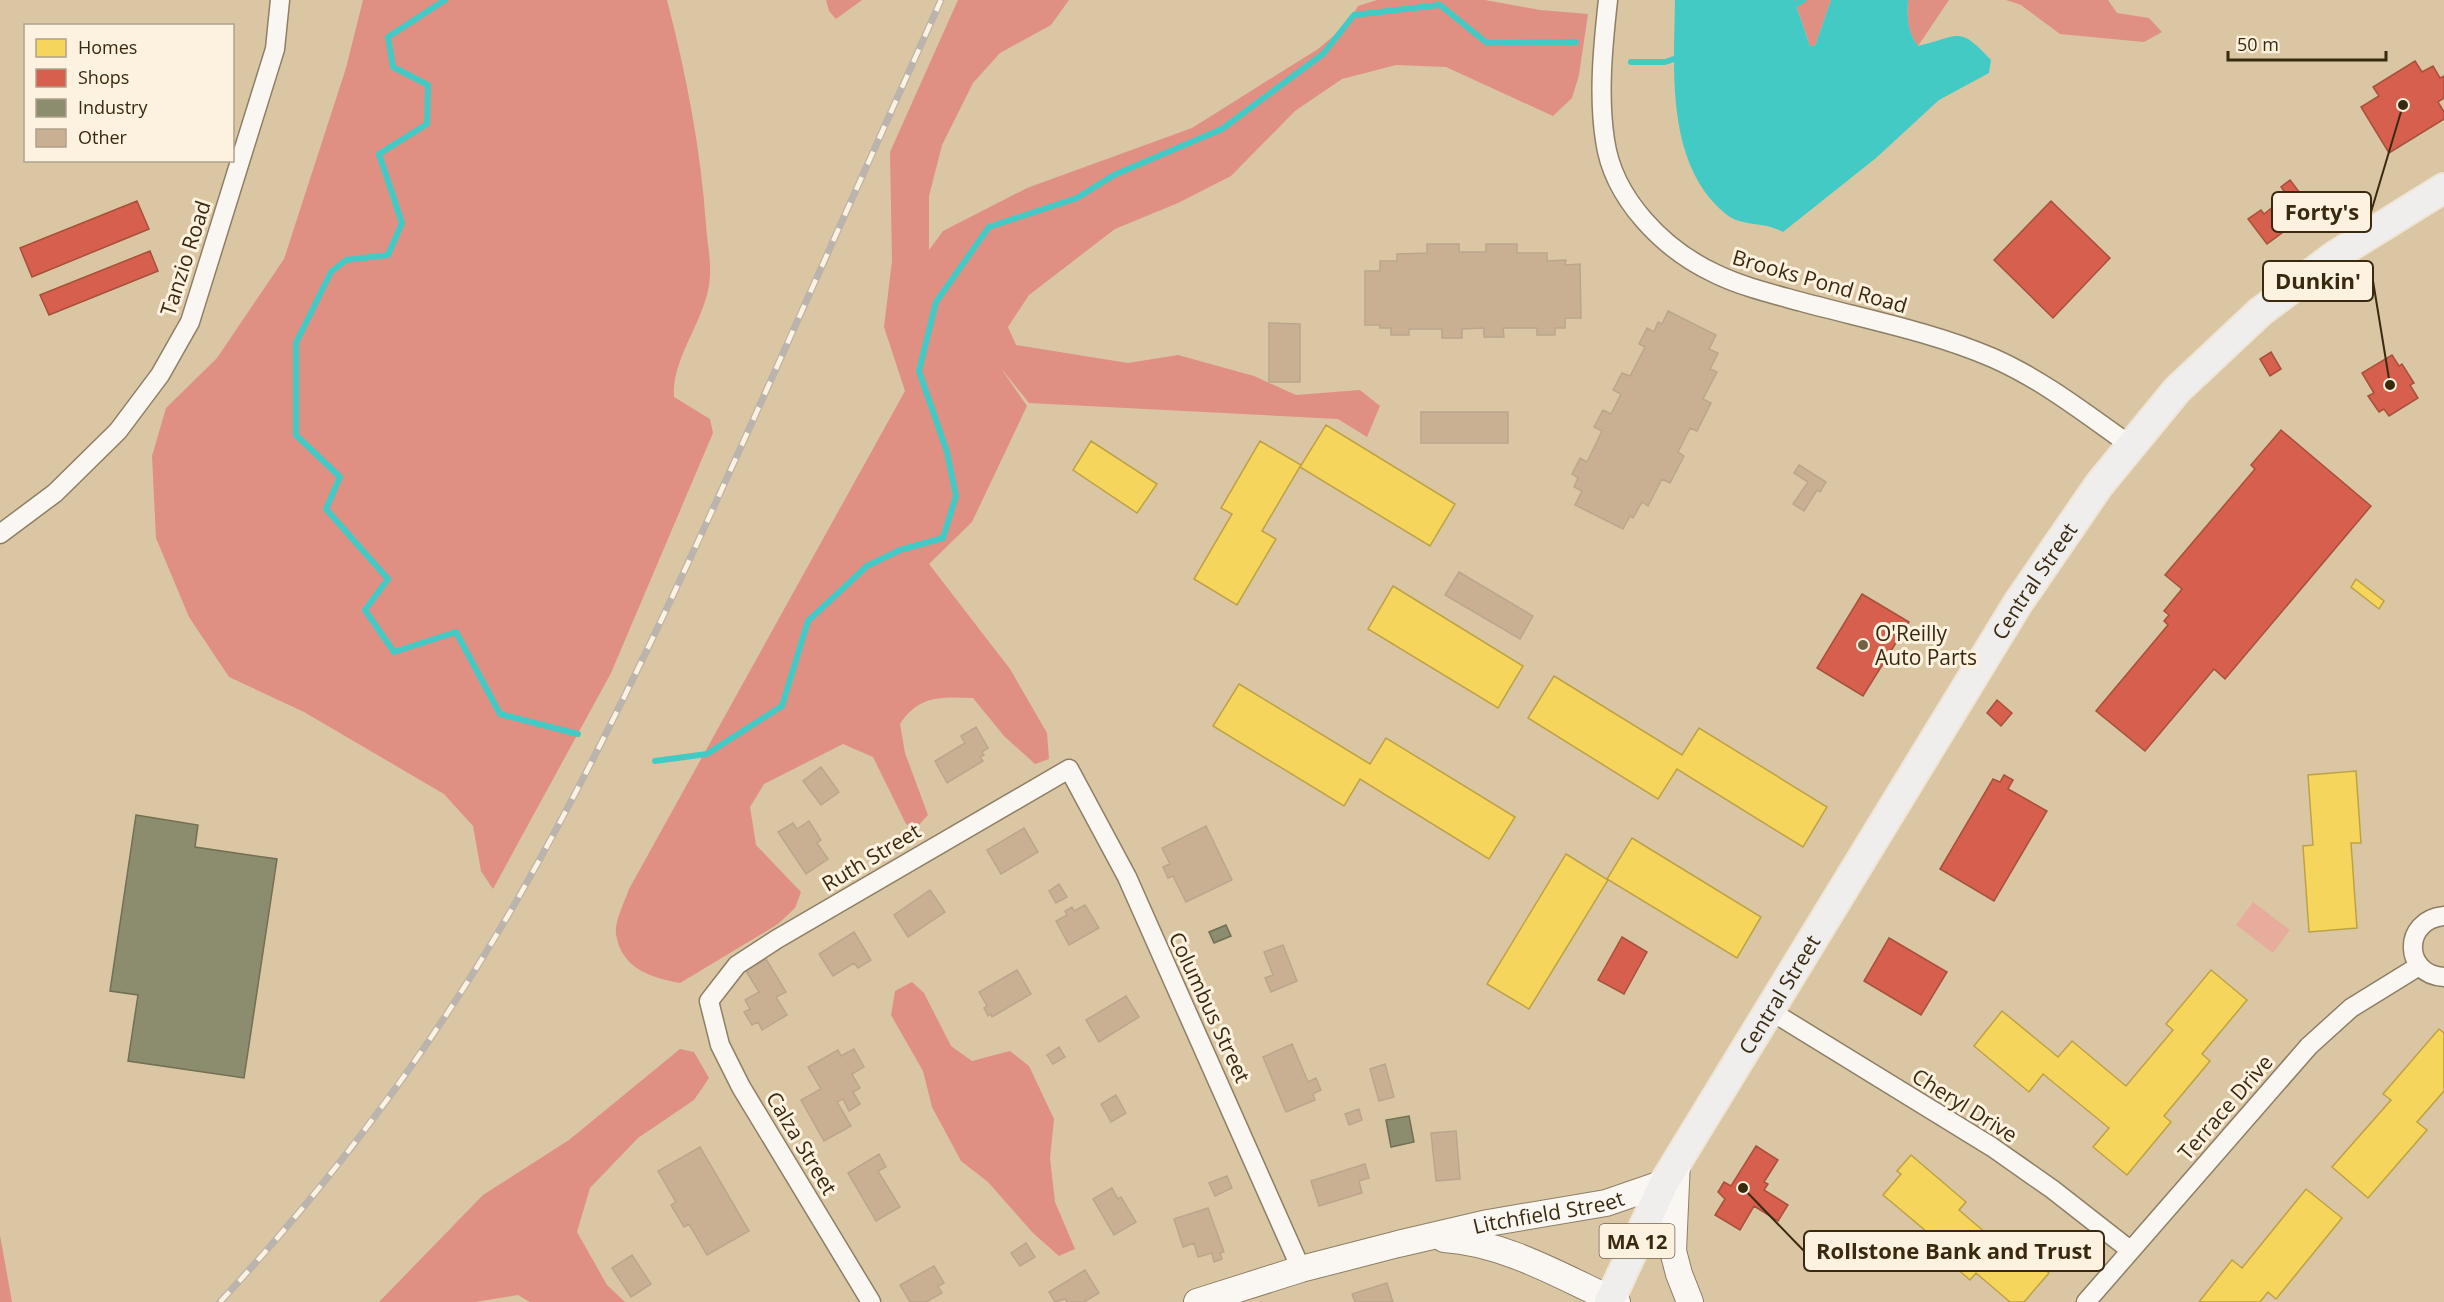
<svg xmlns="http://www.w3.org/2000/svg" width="2444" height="1302" viewBox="0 0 2444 1302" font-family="'Open Sans',sans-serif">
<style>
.green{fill:#e8ac9c}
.forest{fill:#e08f83}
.water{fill:#44cac5}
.homes{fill:#f6d55c;stroke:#bda245;stroke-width:1.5}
.shops{fill:#d6604d;stroke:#a7503a;stroke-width:1.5}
.industry{fill:#8c8c6e;stroke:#736f52;stroke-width:1.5}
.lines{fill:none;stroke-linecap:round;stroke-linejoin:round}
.stream{stroke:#44cac5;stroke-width:6}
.building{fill:#c9b093;stroke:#b9a68d;stroke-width:1.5}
.minor-casing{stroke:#8d7f65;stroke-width:21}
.secondary-casing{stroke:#8d7f65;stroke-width:28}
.primary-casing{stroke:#efe5d6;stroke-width:32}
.minor{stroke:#faf6f1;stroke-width:18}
.secondary{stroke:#faf6f1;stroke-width:26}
.primary{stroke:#efeeec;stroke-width:28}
.rail-casing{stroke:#bab4ac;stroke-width:7}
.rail{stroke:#fdf1df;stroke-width:4.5;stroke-dasharray:14;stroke-linecap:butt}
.poi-dot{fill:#726143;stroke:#fdf1df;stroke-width:2}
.labels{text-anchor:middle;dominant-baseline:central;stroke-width:6;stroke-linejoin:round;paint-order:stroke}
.shield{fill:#fdf1df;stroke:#74664d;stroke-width:1.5}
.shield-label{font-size:20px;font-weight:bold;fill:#392a0f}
.street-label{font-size:21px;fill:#392a0f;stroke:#fdf1df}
.poi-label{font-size:21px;fill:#392a0f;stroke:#fdf1df;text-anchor:start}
.leader{fill:none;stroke:#392a0f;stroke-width:2}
.callout-dot{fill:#392a0f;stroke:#fdf1df;stroke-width:2}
.callout{fill:#fdf1df;stroke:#392a0f;stroke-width:2}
.callout-label{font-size:22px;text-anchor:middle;font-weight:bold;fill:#392a0f}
</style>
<rect width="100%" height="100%" fill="#dbc6a3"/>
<!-- green -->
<path class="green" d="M2253 902 2290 930 2273 953 2236 925Z"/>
<!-- forest -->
<path class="forest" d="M363 0H667C686 73 701 150 706 225 707 242 711 259 710 276 708 318 671 357 674 397L710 419 713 433 611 673 493 889 481 871 473 826 444 794 304 712 229 677 189 617 156 538 152 456 166 408 217 358 284 259 346 68Z
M826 0H862L836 19 829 11Z
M958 0H1069L1051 25 1000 53 973 83 942 145 929 196V250L943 231 1027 188 1192 128 1318 49 1346 26 1358 6 1377 0H1485L1540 10 1588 14 1579 75 1572 98 1553 116 1446 67 1396 65 1342 79 1295 111 1231 176 1178 203 1115 229 1029 295 1008 327 1016 345 1128 363 1178 355 1254 376 1296 395 1360 390 1380 406 1367 437 1338 419 1029 403 1000 367 1027 406 972 522 929 564 1010 669 1047 733 1049 759 1035 764 1004 736 973 698C941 697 919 695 900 724L905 753 928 815 915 829 906 824 873 757 843 744 764 784 750 807 756 845 801 892 795 908 778 924 680 983C651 978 621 968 616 934 614 922 625 901 629 889L905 391 884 327 892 261 890 152Z
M1794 0H1831L1815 46H1810Z
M1908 0H1949L1918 46C1907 32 1907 18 1908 0Z
M2006 0H2108L2117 13 2149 18 2162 32 2144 42 2060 34 2021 5Z
M912 982 924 993 951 1046 972 1061 1010 1051 1029 1066 1054 1119 1050 1158 1055 1202 1075 1249 1059 1256 1033 1233 988 1182 961 1161 932 1107 923 1071 891 1015 895 991Z
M680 1049 694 1052 709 1078 694 1100 638 1138 590 1188 577 1232 607 1285 625 1302H530L518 1295 475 1302H379L483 1195 569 1140Z
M0 1235 12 1302H0Z"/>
<!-- water -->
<path class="water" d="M1675 0H1794L1810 46H1815L1831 0H1908C1907 18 1907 31 1918 46 1961 36 1958 25 1991 60L1989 73 1939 100 1876 158 1783 232C1764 221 1743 227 1727 215 1665 165 1674 71 1675 0Z"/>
<!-- homes -->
<path class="homes" d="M1326 425 1455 504 1430 546 1300 467Z
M1091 441 1157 484 1137 513 1073 470Z
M1260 441 1301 465 1262 531 1276 539 1237 605 1194 579 1232 514 1221 508Z
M2356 579 2384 601 2379 609 2351 587Z
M1393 586 1523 666 1498 708 1368 629Z
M1554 676 1682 755 1699 728 1827 807 1803 847 1677 769 1658 799 1528 718Z
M1239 684 1370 764 1386 738 1515 817 1489 859 1360 779 1344 806 1213 726Z
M2356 771 2361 843H2351L2357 928 2309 932 2303 846 2313 845 2308 775Z
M1632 838 1761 917 1737 958 1607 879Z
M1566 854 1608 880 1529 1009 1487 984Z
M2211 970 2247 1000 2202 1054 2210 1061 2164 1116 2171 1122 2127 1175 2093 1147 2109 1128 2043 1074 2029 1092 1974 1046 2002 1011 2058 1057 2072 1041 2126 1086 2173 1030 2166 1024Z
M2439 1029 2444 1033V1091L2417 1122 2427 1130 2368 1198 2332 1167 2391 1100 2383 1094Z
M1911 1155 1966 1202 1959 1210 2001 1246 2007 1238 2049 1273 2024 1302H2010L1976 1273 1970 1280 1928 1244 1933 1237 1883 1195 1901 1174 1897 1171Z
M2306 1189 2342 1218 2276 1299 2268 1292 2260 1302H2199L2232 1260 2242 1268Z"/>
<!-- shops -->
<path class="shops" d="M2415 61 2422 72 2433 66 2440 78 2444 76V98L2438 102 2444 112V119L2389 153 2361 107 2379 96 2373 87Z
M2290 180 2313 210 2267 244 2248 219 2261 210 2264 214 2274 206 2276 208 2289 198 2281 187Z
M137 201 149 229 32 277 20 248Z
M2051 201 2110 258 2053 318 1994 260Z
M150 251 158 271 49 315 40 295Z
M2271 352 2281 369 2270 376 2260 359Z
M2392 355 2399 366 2402 364 2414 383 2410 385 2418 398 2389 416 2384 409 2379 412 2368 396 2374 393 2362 373Z
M2281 430 2371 506 2225 679 2214 669 2145 751 2096 711 2168 625 2164 621 2169 615 2164 611 2182 589 2165 575 2255 469 2251 465Z
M1862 594 1909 622 1863 696 1817 668Z
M1997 700 2012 713 2001 726 1987 713Z
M2004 775 2013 780 2008 789 2047 811 1994 901 1940 869 1993 779 2000 782Z
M1622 937 1647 952 1624 994 1598 980Z
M1889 938 1947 972 1921 1015 1864 981Z
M1756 1146 1778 1160 1764 1182 1768 1184 1764 1190 1788 1205 1778 1221 1754 1206 1740 1230 1715 1215 1725 1199 1718 1192 1724 1182 1731 1186Z"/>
<!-- industry -->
<path class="industry" d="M136 815 198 825 195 847 277 859 244 1078 128 1061 138 995 110 991Z
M1226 925 1231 936 1214 943 1209 932Z
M1409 1116 1414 1142 1391 1147 1386 1120Z"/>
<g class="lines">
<!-- stream -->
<path class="stream" d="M445 0 388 37 393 67 428 85 427 124 379 154 402 223 388 255 346 260 331 272 296 343V435L340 477 326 509 388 579 365 610 394 652 456 632 500 714 578 734
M1788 8 1803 0
M1631 62H1665L1680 57
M655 761 707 754 782 706 808 621 867 566 900 550 943 538 956 496 947 452 919 371 936 302 989 227 1077 198 1114 175 1222 129 1323 54 1354 15 1440 5 1487 43 1576 42"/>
</g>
<!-- building -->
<path class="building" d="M1427 244H1459V252H1486V244H1517V253H1547V261L1566 260 1565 265 1580 264 1581 318H1565V328H1555V335H1537V328H1503L1504 337H1484V328L1462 329V338H1442V329H1409V335H1391V328H1380V325H1365V271H1380V261H1397V254L1427 253Z
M1668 311 1716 335 1709 349 1718 353 1710 369 1717 372 1703 399 1711 403 1697 431 1690 428 1678 452 1684 456 1670 483 1662 479 1648 506 1642 502 1633 518 1630 516 1623 529 1575 505 1582 491 1574 487 1578 478 1572 474 1580 458 1587 462 1602 431 1594 427 1603 410 1611 414 1621 394 1613 390 1622 373 1630 376 1645 347 1639 344 1647 328 1654 332 1658 322 1662 324Z
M1269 323 1300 324V382H1269Z
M1421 412H1508V443H1421Z
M1799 465 1826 482 1820 492 1817 490 1804 511 1793 504 1808 482 1794 473Z
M1459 572 1533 616 1520 639 1445 595Z
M976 727 988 748 982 752 984 755 980 757 983 761 947 783 935 761 965 743 961 736Z
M821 767 839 792 821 805 803 781Z
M809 821 821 840 817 843 828 859 806 874 778 832 793 823 797 829Z
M1206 826 1232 880 1186 902 1173 876 1168 878 1163 867 1170 864 1162 848Z
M1024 828 1038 852 1001 874 987 850Z
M1059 884 1067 897 1056 903 1049 891Z
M930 890 945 912 908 937 894 915Z
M1085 905 1099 928 1069 945 1056 921 1067 915 1065 911 1072 907 1074 911Z
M854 932 871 960 858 968 854 963 833 976 819 954Z
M1283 945 1297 981 1271 992 1265 978 1273 975 1264 952Z
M766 959 786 992 776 997 787 1015 762 1030 758 1022 752 1025 744 1012 750 1009 745 1000 759 992 746 971Z
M1017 970 1031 994 992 1017 991 1014 988 1016 984 1008 987 1006 979 992Z
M1126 996 1139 1017 1099 1042 1086 1020Z
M1292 1044 1308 1082 1316 1078 1321 1090 1313 1094 1315 1100 1286 1112 1263 1057Z
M1059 1047 1065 1057 1053 1064 1047 1055Z
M854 1049 864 1067 852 1074 860 1088 853 1092 860 1104 849 1111 843 1099 837 1102 851 1126 824 1141 801 1100 821 1089 808 1067 838 1050 841 1056Z
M1385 1064 1394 1097 1379 1101 1370 1069Z
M1116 1095 1126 1113 1111 1122 1101 1104Z
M1359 1109 1362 1120 1349 1125 1345 1114Z
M1456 1131 1460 1179 1436 1181 1431 1133Z
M700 1147 749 1231 707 1255 689 1224 684 1227 671 1205 676 1202 658 1171Z
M879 1154 886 1167 878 1171 900 1207 876 1221 848 1173Z
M1365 1164 1369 1178 1359 1181 1362 1193 1319 1206 1311 1181Z
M1227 1176 1232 1188 1215 1196 1209 1183Z
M1112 1188 1118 1199 1121 1197 1136 1222 1114 1235 1093 1199Z
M1208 1208 1224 1252 1220 1253 1222 1259 1214 1262 1212 1253 1198 1257 1194 1243 1183 1247 1174 1219Z
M1026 1243 1035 1257 1020 1266 1011 1253Z
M632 1255 651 1284 631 1297 612 1268Z
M934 1266 944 1283 938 1286 942 1293 926 1302H910L900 1285Z
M1085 1270 1099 1293 1084 1302H1067L1065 1299 1055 1302 1049 1292Z
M1387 1283 1393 1302H1355L1352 1294Z"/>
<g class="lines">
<defs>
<path id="minor" d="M1608 0C1603 45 1598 95 1605 140 1613 199 1664 250 1716 274 1743 287 1773 294 1802 302 1865 319 1933 332 1993 358 2043 380 2086 414 2130 445
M0 534 55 493 118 431 160 375 190 322 275 49 280 0
M2444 916C2402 920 2403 975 2444 977
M1769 1010 1992 1147 2052 1189 2130 1250
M871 1302 741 1087 720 1045 709 1001 737 965 777 939 1069 769 1127 877 1301 1269
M2086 1302 2309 1046 2351 1008 2419 966"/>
<g id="secondary">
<path d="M1677 1161 1673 1251 1679 1274 1690 1302"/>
<path d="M1444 1239C1506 1243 1562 1277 1617 1302"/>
<path id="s1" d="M1197 1302 1301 1269 1398 1244 1488 1223 1606 1203 1664 1183"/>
</g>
<g id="primary">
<path id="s2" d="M1609 1302 1664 1183 2018 603 2099 485 2177 390 2260 312 2336 255 2444 188"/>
</g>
</defs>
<!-- minor casing -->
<use href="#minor" class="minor-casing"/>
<!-- secondary casing -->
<use href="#secondary" class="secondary-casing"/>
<!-- primary casing -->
<use href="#primary" class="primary-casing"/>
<!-- minor -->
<use href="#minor" class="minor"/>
<!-- secondary -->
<use href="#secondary" class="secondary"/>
<!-- primary -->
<use href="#primary" class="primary"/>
<defs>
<path id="rail" d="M220 1302C337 1176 442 1034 526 884 611 733 683 576 754 418 816 279 879 139 941 0"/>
</defs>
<!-- rail casing -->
<use href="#rail" class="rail-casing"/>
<!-- rail -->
<use href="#rail" class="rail"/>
</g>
<!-- markers -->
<circle class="poi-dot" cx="1863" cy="645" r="6"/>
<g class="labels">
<!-- shield labels -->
<rect class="shield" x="1599.5" y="1224" width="75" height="34" rx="4.5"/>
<g class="shield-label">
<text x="1637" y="1241">MA 12</text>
</g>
<!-- street labels -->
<g class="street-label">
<text transform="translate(185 258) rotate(-72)">Tanzio Road</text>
<text transform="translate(1820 281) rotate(16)">Brooks Pond Road</text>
<text stroke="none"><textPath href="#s2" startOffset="838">Central Street</textPath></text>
<text transform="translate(871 857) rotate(-31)">Ruth Street</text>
<text stroke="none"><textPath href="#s2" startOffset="352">Central Street</textPath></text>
<text transform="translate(1210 1007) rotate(65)">Columbus Street</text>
<text transform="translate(1965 1105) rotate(32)">Cheryl Drive</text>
<text transform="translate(2225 1107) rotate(-49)">Terrace Drive</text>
<text transform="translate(802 1143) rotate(59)">Calza Street</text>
<text stroke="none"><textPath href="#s1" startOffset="363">Litchfield Street</textPath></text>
</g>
<!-- poi labels -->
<g class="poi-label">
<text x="1875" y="633">O'Reilly<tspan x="1875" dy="24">Auto Parts</tspan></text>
</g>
</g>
<!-- callouts -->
<path class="leader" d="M2403 105L2371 212M2390 385L2373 281M1743 1188L1804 1251"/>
<g class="callout-dot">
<circle cx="2403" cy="105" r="6"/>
<circle cx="2390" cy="385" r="6"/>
<circle cx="1743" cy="1188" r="6"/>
</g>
<g class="callout">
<rect x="2272" y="192" width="99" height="40" rx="6"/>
<rect x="2263" y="261" width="110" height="40" rx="6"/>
<rect x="1804" y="1231" width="300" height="40" rx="6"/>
</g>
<g class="callout-label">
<text x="2322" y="220">Forty's</text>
<text x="2318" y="289">Dunkin'</text>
<text x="1954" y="1259">Rollstone Bank and Trust</text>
</g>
<!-- legend -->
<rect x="24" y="24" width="210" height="138" fill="#fdf1df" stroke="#afa18c" stroke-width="1.5"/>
<rect x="36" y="39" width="30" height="18" fill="#f6d55c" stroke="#afa18c" stroke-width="1.5"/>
<text x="78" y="54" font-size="18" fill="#392a0f">Homes</text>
<rect x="36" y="69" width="30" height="18" fill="#d6604d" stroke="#afa18c" stroke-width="1.5"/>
<text x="78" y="84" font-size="18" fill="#392a0f">Shops</text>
<rect x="36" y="99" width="30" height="18" fill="#8c8c6e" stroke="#afa18c" stroke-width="1.5"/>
<text x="78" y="114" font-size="18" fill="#392a0f">Industry</text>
<rect x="36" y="129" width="30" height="18" fill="#c9b093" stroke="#afa18c" stroke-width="1.5"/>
<text x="78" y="144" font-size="18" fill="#392a0f">Other</text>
<!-- scale -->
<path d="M2228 51v9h158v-9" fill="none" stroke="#392a0f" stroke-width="3"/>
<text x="2237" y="51" font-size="18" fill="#392a0f" stroke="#fdf1df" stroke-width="4.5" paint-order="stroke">50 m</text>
</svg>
